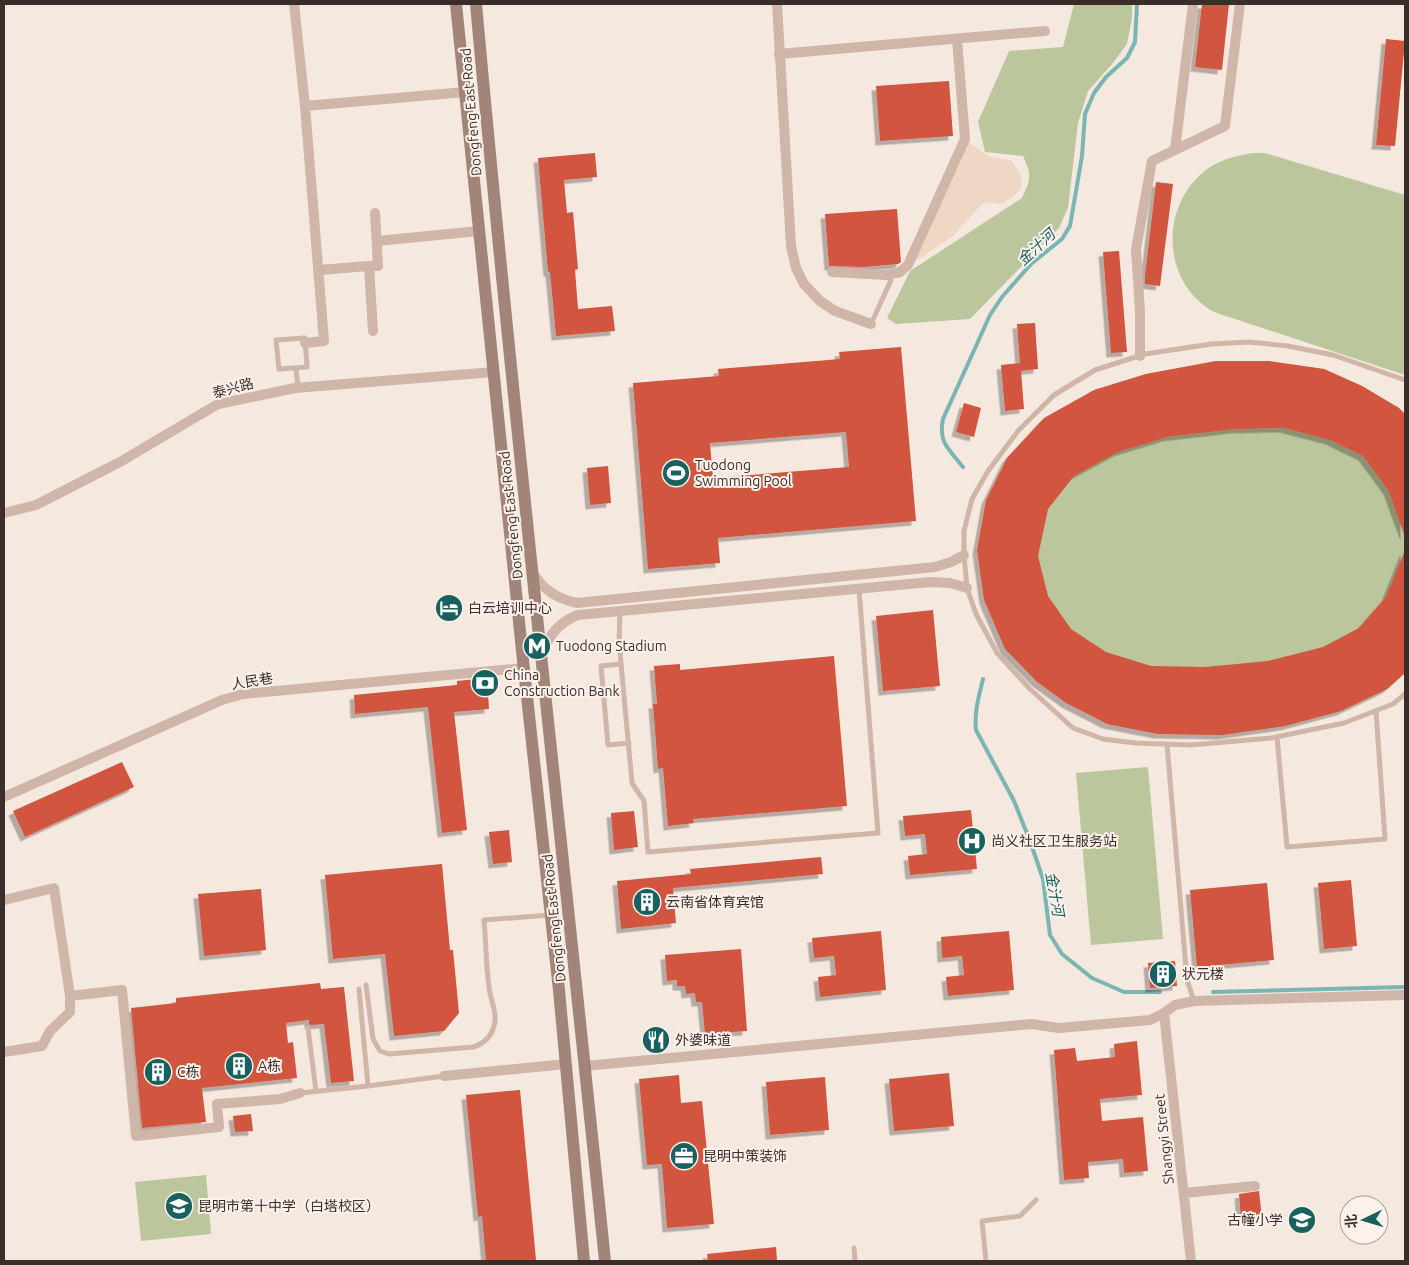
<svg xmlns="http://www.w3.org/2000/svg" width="1409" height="1265" viewBox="0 0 1409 1265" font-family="Ubuntu,'Noto Sans SC',sans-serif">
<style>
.green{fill:#bcc69c}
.plaza{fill:#eed7c3}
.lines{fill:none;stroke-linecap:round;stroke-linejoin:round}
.stream{stroke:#79b5b2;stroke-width:4}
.building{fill:#d2543f;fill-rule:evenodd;filter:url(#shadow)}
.lane{stroke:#cfb6a8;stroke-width:5}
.street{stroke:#cfb6a8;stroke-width:10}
.secondary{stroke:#a38479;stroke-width:12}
.labels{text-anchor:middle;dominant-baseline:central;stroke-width:4;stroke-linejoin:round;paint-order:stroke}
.street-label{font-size:14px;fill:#3b2d29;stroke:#fcf2eb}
.poi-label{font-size:14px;fill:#3b2d29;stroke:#fcf2eb;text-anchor:start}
.water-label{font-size:15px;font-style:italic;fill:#19615f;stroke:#fcf2eb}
</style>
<defs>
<filter id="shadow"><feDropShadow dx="-4.5" dy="4.5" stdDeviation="0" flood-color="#0004"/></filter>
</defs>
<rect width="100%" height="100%" fill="#f5e8de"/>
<!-- green -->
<path class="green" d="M1074 4H1132V18L1127 44 1113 63 1088 91 1078 123 1068 208 1059 228 970 319 896 324 887 318 910 271 1022 198C1031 178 1032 176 1023 156L985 152 978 122 1009 51 1063 47Z
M1254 153H1265L1405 195V375L1214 312C1160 282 1159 202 1210 167 1223 159 1238 155 1254 153Z
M1216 361H1269L1324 369 1362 386 1399 408 1405 414V673L1387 689 1341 711 1285 726 1223 735 1158 734 1107 724 986 500 1094 390 1146 374Z
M1148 767 1163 939 1091 945 1076 773Z
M206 1175 211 1234 141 1241 135 1182Z"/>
<!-- plaza -->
<path class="plaza" d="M966 142 970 143 988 156 1012 161 1020 174 1022 181 1021 189 1012 198 1000 204 984 202 952 237 911 264Z"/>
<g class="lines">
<!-- stream -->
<path class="stream" d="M963 467C949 449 938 443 943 419L990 315 1002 297 1031 264 1062 239 1070 226 1082 156 1085 114 1094 93 1106 77 1127 58 1135 42 1137 4
M983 679C979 696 974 712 976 730L1014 801 1030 841 1043 879 1050 935 1062 954 1092 978 1124 992H1160
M1213 992 1405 987"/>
</g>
<!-- building -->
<path class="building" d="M1202 4H1229L1222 70 1195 67Z
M1386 39 1405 41 1395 146 1376 145Z
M949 81 953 136 880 141 876 86Z
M595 153 597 177 564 180 567 213 573 212 578 269 575 270 578 309 612 306 615 331 556 336 550 272H548L538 158Z
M1156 182 1173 184 1160 286 1145 284V276Z
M897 209 901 262 898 264 864 267 829 266 825 214Z
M1119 251 1127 352 1111 353 1103 252Z
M1035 323 1038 369 1021 371 1024 409 1005 411 1001 365 1020 363 1017 324Z
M901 347 916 521 718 538 720 563 648 569 633 383 719 376 718 369 840 359 839 352ZM846 432 849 467 713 478 710 443Z
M1216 361H1269L1324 369 1362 386 1399 408 1405 414V534H1404L1388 490 1363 456 1330 440 1284 428 1235 429 1167 437 1118 452 1074 476 1048 509 1038 556 1048 596 1071 629 1106 652 1151 666 1205 667 1268 661 1323 647 1359 628 1386 597 1405 550V673L1387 689 1341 711 1285 726 1222 735 1158 734 1107 724 1066 703 1037 682 1005 649 984 600 977 550 986 500 1007 458 1044 418 1094 390 1146 374Z
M964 403 981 408 974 437 956 432Z
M608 466 611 503 590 505 587 468Z
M933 610 940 686 883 691 876 616Z
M834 656 847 806 693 819 694 823 668 826 663 768 658 769 653 704H657L654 666 680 664V670Z
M487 678 489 709 454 712 467 830 442 833 428 707 355 714 354 695 457 685V681Z
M122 762 134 787 25 837 13 811Z
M971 810 977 869 910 875 908 856 927 854 925 834 905 836 903 816Z
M634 811 638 847 614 850 611 813Z
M509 830 512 862 493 864 489 832Z
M821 857 823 874 673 888 676 923 621 929 617 881 691 874 690 869Z
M442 864 450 950H453L459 1013 444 1031 394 1036 385 954 333 959 325 875Z
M1351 880 1357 946 1324 949 1318 883Z
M1267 883 1274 960 1197 967 1190 890Z
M261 889 266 950 204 956 198 894Z
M881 931 886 990 820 997 818 977 836 975 834 956 814 958 812 938Z
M1009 931 1014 990 948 996 946 977 964 975 962 956 942 958 941 937Z
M741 949 747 1031 705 1034 702 1002H696L695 993 686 994 685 986H677V980L667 981 665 955Z
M1175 961 1177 986 1150 988 1148 963Z
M320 983 321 989 344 987 354 1081 331 1083 324 1024 311 1025 309 1024V1020L286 1023 288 1043 293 1042 297 1078 202 1088 206 1122 142 1128 131 1008 176 1003V998Z
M1137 1041 1142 1095 1100 1099 1102 1121 1143 1117 1148 1171 1124 1173 1123 1159 1088 1162 1089 1178 1064 1180 1054 1050 1075 1048 1077 1061 1115 1057 1114 1044Z
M949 1073 954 1126 894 1131 889 1079Z
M679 1075 681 1103 702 1101 714 1224 667 1228 662 1164 647 1165 639 1079Z
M825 1077 829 1130 770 1135 766 1082Z
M520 1090 536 1260 486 1261 482 1216 478 1217 466 1095Z
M251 1114 253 1131 235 1132 233 1116Z
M1259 1191 1262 1218 1241 1220 1239 1194Z
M776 1247 777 1261H708L707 1254Z"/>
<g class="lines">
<!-- lane -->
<path class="lane" d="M871 324 891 280
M305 338 307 367 279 369 276 340Z
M296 368 298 387
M1405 380 1333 355 1288 346 1249 342 1211 344 1145 354 1095 370 1054 395 1018 431 988 471 972 499 964 531V555L967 588 976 614 997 653 1030 689 1073 728 1103 739 1135 743 1191 745 1271 738 1344 723 1393 704 1405 694
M620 611 619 642 632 783 644 801 648 852 878 833 859 589
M621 664 601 666 608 745 629 743
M1277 737 1287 847 1385 839 1376 711
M1167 744 1187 980 1194 1001
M366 985 373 1039 380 1051 389 1054 473 1047C483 1044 491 1037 494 1026 498 1014 490 999 489 987 486 965 486 943 484 920L550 915
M359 989 368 1086 444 1076
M308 1028 316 1091
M300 1093 368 1086
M854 1248 855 1261
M986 1261 982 1221 1020 1216 1036 1200"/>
<!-- street -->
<path class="street" d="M294 4 305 106
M777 4 791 246 796 268 804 284 820 301 835 311 871 324
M779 54 1045 31
M1175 150 1193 4
M377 241 479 231
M319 270 369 266
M832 272 886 275 900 272 908 265 965 139 957 39
M373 331 369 266H378L375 213
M305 343 324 341 305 106 465 92
M1140 356V312L1136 249 1152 161 1225 126 1240 4
M4 513 36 505 120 462 218 404 295 388 494 372
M533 573C543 590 557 599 577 603L935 567 951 562 964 555
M542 656C547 636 560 622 578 615L930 582 950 583 967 588
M4 797 222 700 243 694 524 668
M4 900 54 888 70 996
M1164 1013 1191 1261
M4 1052 42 1046 50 1031 70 1012V996L122 990 136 1136 219 1127 217 1104 280 1099 300 1093
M585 1066 1032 1024 1059 1028 1150 1020 1164 1013 1175 1005 1194 1001 1405 995
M444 1076 566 1064
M1184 1193 1255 1186"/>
<!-- secondary -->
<path class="secondary" d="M456 4 522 651 559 990 584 1261
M476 4C514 423 562 842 605 1261"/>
</g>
<!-- icons -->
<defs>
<symbol id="stadium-disc" viewBox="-11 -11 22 22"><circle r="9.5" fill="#19615f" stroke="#fcf2eb"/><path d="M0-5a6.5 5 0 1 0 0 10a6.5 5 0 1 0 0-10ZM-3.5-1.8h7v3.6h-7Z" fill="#fff"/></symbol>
<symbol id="hotel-disc" viewBox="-11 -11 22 22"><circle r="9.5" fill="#19615f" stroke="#fcf2eb"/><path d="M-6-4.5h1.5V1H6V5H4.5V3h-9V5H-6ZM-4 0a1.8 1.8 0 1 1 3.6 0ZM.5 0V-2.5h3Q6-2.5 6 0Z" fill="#fff"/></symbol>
<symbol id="metro-disc" viewBox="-11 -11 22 22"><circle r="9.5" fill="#19615f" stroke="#fcf2eb"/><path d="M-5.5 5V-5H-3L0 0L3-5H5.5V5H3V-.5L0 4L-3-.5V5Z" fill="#fff"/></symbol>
<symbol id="bank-disc" viewBox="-11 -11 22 22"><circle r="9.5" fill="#19615f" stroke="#fcf2eb"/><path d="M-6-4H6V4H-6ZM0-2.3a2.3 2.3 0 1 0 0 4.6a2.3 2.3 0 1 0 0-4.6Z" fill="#fff"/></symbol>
<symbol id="hospital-disc" viewBox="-11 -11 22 22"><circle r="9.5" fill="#19615f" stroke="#fcf2eb"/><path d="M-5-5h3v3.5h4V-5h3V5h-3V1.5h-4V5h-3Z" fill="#fff"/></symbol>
<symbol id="building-disc" viewBox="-11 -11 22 22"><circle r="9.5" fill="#19615f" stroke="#fcf2eb"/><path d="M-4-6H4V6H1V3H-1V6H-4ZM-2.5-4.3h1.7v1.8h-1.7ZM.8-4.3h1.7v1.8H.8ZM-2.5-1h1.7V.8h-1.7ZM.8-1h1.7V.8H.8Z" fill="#fff"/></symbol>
<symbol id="restaurant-disc" viewBox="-11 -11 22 22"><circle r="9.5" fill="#19615f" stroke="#fcf2eb"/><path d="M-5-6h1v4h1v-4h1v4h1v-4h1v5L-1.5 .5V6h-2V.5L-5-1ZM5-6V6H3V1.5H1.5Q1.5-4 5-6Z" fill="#fff"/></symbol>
<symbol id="office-disc" viewBox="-11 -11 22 22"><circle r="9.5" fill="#19615f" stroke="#fcf2eb"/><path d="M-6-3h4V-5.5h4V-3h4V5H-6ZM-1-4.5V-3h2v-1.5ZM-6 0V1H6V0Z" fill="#fff"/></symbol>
<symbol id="school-disc" viewBox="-11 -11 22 22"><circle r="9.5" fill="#19615f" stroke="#fcf2eb"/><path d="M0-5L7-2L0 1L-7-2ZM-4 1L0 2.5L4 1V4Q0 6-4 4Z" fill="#fff"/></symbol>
</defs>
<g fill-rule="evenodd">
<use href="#stadium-disc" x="660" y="457" width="32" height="32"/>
<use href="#hotel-disc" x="433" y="592" width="32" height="32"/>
<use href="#metro-disc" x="521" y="630" width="32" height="32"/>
<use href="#bank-disc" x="469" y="667" width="32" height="32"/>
<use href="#hospital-disc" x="956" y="825" width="32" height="32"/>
<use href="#building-disc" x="631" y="886" width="32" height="32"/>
<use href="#building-disc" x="1147" y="958" width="32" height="32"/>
<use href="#restaurant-disc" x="640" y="1024" width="32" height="32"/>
<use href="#building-disc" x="223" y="1050" width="32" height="32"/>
<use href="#building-disc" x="142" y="1056" width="32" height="32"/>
<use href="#office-disc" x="668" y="1140" width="32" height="32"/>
<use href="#school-disc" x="163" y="1190" width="32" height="32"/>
<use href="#school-disc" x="1286" y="1204" width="32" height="32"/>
</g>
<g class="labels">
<!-- street labels -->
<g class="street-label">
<text transform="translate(471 112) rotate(-95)">Dongfeng East Road</text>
<text transform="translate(233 388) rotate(-15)">泰兴路</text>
<text transform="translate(511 515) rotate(-96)">Dongfeng East Road</text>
<text transform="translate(252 681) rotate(-9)">人民巷</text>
<text transform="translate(554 918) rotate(-96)">Dongfeng East Road</text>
<text transform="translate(1164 1139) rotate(-96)">Shangyi Street</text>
</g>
<!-- poi labels -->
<g class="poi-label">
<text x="695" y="465">Tuodong<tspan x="695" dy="16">Swimming Pool</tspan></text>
<text x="468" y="608">白云培训中心</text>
<text x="556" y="646">Tuodong Stadium</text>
<text x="504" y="675">China<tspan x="504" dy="16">Construction Bank</tspan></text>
<text x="991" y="841">尚义社区卫生服务站</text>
<text x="666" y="902">云南省体育宾馆</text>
<text x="1182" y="974">状元楼</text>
<text x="675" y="1040">外婆味道</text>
<text x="258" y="1066">A栋</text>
<text x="177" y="1072">C栋</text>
<text x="703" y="1156">昆明中策装饰</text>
<text x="198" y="1206">昆明市第十中学（白塔校区）</text>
<text x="1283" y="1220" text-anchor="end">古幢小学</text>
</g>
<!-- water labels -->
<g class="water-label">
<text transform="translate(1036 247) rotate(-43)">金汁河</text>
<text transform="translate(1055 894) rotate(80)">金汁河</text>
</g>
</g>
<!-- border -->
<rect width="1409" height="1265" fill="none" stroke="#3b2d29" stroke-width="10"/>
<!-- north arrow -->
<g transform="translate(1364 1220) rotate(265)"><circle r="24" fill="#fcf2eb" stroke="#afa39d"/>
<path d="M0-4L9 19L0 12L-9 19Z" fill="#19615f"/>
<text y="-8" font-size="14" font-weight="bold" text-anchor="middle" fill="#3b2d29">北</text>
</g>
</svg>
